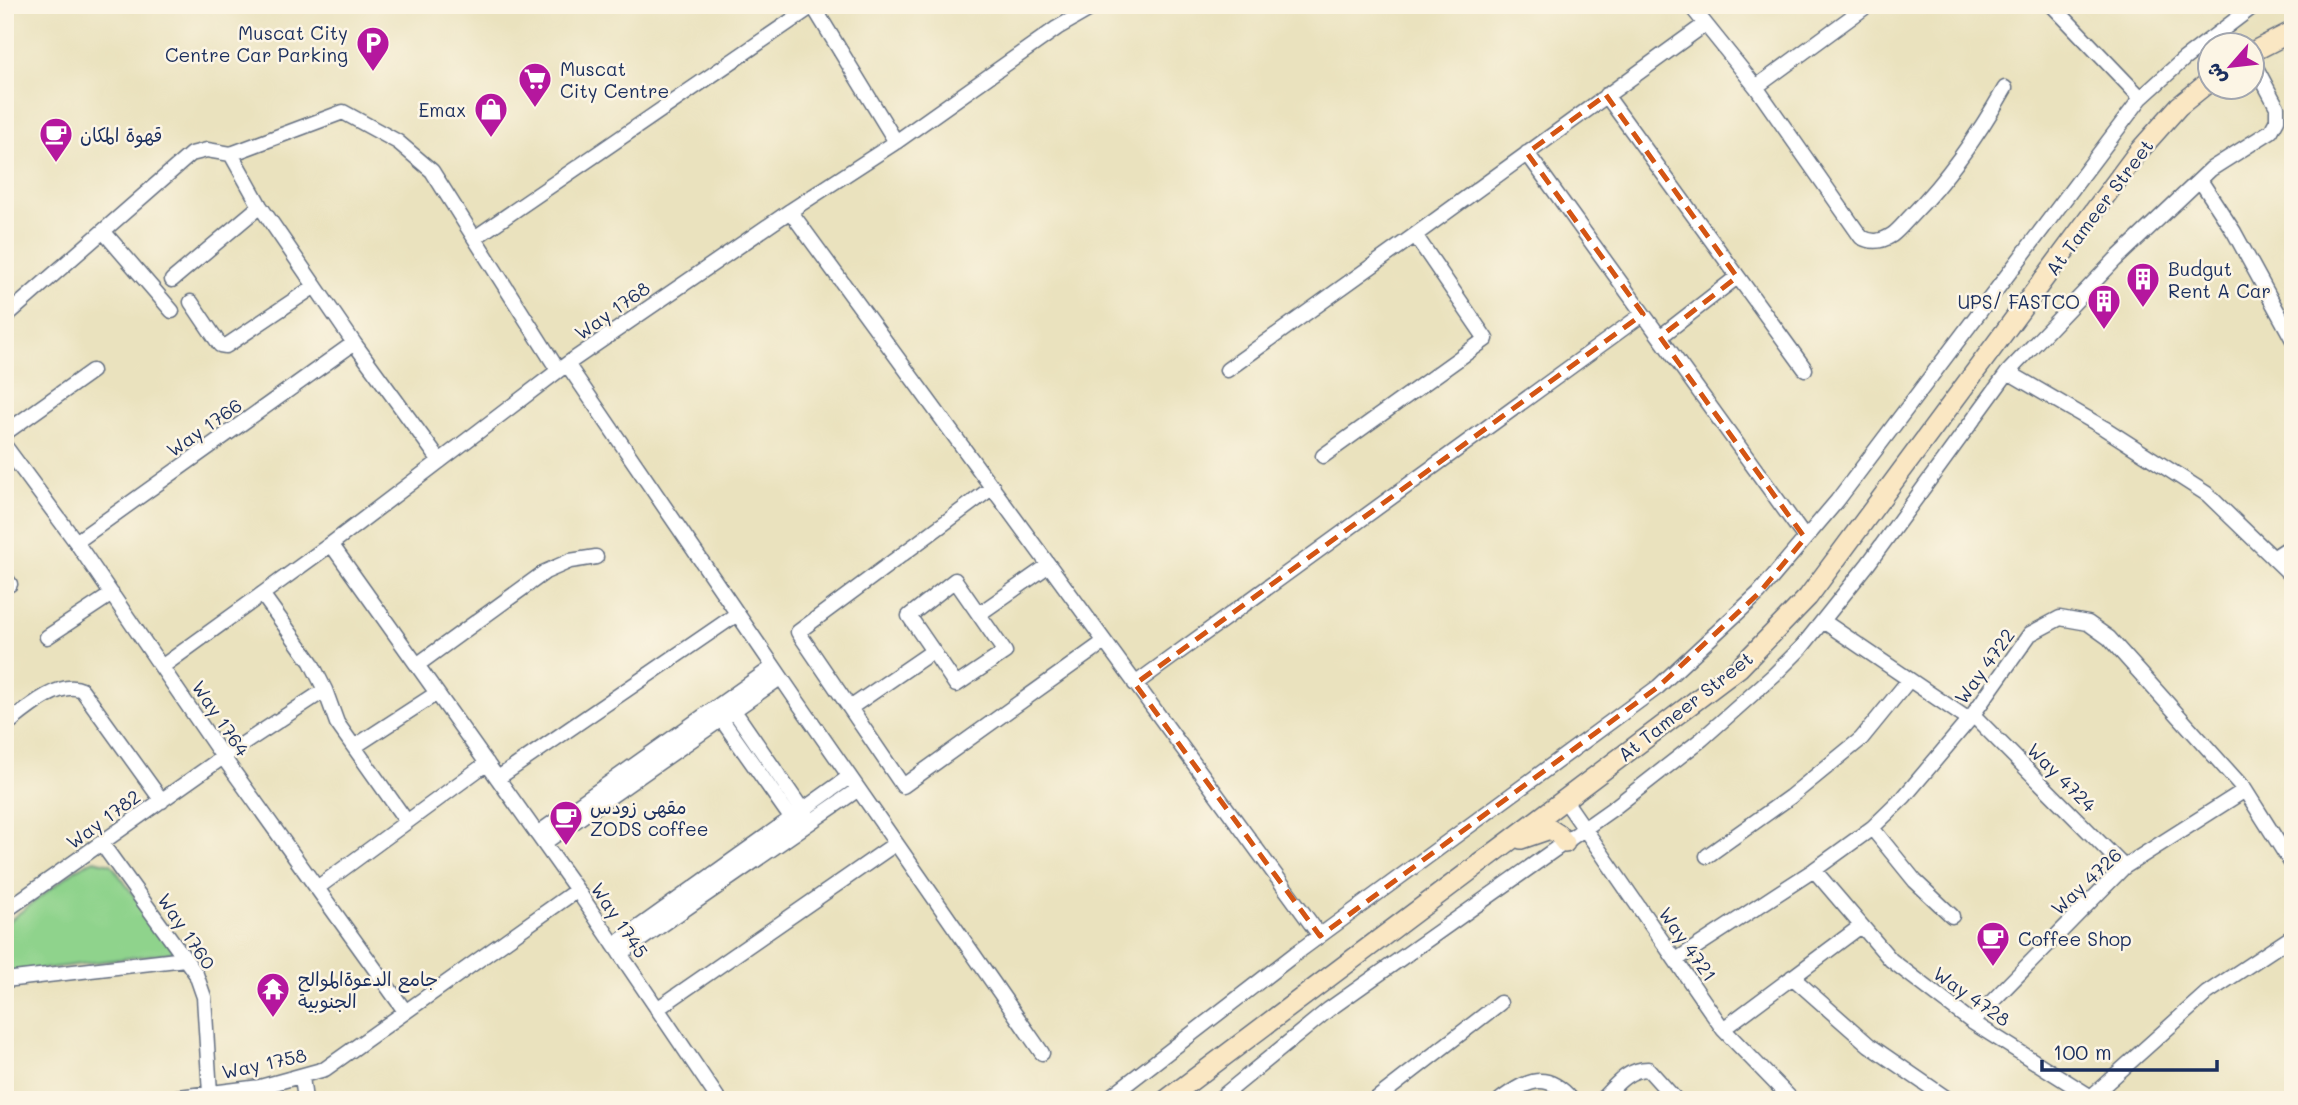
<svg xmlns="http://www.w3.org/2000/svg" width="2298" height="1105" viewBox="0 0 2298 1105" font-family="Mali,'Playpen Sans Arabic',sans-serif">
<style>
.green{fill:#8fd38c;stroke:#558175;stroke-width:2}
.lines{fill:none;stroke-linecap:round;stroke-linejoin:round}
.street-casing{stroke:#636e80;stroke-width:17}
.secondary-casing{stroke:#636e80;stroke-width:22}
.street{stroke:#fff;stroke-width:14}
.secondary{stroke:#fae7c3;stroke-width:19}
.marked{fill:none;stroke:#d45514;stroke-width:5;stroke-dasharray:14 9;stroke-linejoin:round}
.labels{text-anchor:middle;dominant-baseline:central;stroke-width:5;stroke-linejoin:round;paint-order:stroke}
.poi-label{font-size:19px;fill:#1b2f5e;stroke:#fcf5e5;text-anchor:start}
.street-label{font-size:19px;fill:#1b2f5e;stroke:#fcf5e5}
</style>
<rect width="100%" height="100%" fill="#fcf5e5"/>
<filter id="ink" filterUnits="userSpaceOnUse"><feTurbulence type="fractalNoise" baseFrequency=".0143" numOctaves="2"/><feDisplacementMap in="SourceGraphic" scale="14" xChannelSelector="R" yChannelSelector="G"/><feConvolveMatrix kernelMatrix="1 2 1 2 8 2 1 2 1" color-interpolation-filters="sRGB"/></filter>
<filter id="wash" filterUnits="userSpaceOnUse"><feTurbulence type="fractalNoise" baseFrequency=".00686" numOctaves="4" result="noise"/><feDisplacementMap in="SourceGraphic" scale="28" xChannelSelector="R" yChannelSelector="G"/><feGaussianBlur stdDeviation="1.57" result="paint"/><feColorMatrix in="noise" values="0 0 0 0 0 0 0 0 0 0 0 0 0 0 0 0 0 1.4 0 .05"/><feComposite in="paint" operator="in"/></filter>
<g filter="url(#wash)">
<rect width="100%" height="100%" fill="#eae2be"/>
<!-- green -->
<path class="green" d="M94 860 111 864 175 952 5 974V924L79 867Z"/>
</g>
<g filter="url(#ink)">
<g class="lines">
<defs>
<path id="street" d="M1690 5 1756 87 1861 237C1872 243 1881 242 1892 235 1899 230 1905 222 1911 216 1948 178 1979 134 2005 88
M2052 5 2141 98
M813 6 896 142
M1756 87 1868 5
M1606 95 1805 369
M1527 153 1805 538
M231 154 343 112 398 142 432 171 558 370
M2200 180 2234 232 2293 340
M790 211 1320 936
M103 231 172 311
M476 237 814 5
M172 280 260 206
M191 302 220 345 226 346 315 286
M5 317 191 154 207 150 231 154 260 206 354 343 440 461
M1660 337 1737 277
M567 364 795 698 1042 1053
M1227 370 1415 235
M2008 372 2104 428 2207 494 2293 577
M5 433 92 371
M5 446 76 542 223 757 405 1011
M1323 456 1486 339 1415 235 1704 25
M993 487 798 632 903 786 1104 642
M76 542 354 343
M331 544 577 890 719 1100
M2273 558 2293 545
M5 577 10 584
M262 594 311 662 325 690 337 723 407 822
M979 614 1049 565
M1823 621 1969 720
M47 637 112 594
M417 665 545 572 570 561 596 557
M163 666 331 544 567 364 790 211 896 142 1057 28 1097 5
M1135 684 1643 314
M728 702 808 818
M850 708 933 651 909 616 955 580 1005 652 956 685 933 651
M717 713 796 825
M1973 715 2124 867
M5 726C23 712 59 679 82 690L162 801
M354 747 437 693
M498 778 737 614
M1564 799 1723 1029 1792 1100
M1872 828 1915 881 1952 916
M537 834 773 667
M544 843 780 678
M102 844 196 974 204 997 210 1093
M1707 856 1790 797 1861 739 1909 680
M1814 870 1891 960 1972 1022 2091 1097 2207 993 2293 936
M317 888 487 763
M5 911 223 757 325 690
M614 945 849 777
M620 954 857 790
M1676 960 1814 870 1872 828 1904 797 1969 720 2030 634 2060 618 2088 623 2109 638 2245 790 2293 866
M1792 977 1869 1045 1949 1100
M5 980 185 959
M657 1009 895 844
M1972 1022 2124 867 2245 790
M1723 1029 1861 926
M302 1077 305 1100
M155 1100 260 1087 325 1069 577 890
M1106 1100 1295 954 1658 687 1759 593 1837 501 2141 98 2184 59 2255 5
M1218 1100 1328 1010 1615 807 1702 739 1774 675 1801 648 1868 564 2008 372 2115 260 2211 169 2271 131 2277 120V107L2252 60
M1375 1100 1500 1003
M1500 1100C1527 1080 1547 1070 1572 1100
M1601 1100C1615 1086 1627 1069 1648 1069L1676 1100"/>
<path id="secondary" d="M2252 52 2293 31
M1521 839 1550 829 1558 834 1565 843
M1166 1100 1739 668 1808 597 2138 152 2179 106 2210 81"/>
</defs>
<!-- street casing -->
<use href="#street" class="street-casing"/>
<!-- secondary casing -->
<use href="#secondary" class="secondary-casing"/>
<!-- street -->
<use href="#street" class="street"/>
<!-- secondary -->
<use href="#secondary" class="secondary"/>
</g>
</g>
<!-- marked area -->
<path class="marked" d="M1606 95 1737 277 1660 337 1805 538 1759 593 1658 687 1320 936 1135 684 1643 314 1527 153Z"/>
<!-- icons -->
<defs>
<symbol id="parking-pin" viewBox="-11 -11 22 30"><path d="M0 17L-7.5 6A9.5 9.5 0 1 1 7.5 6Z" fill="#b5179e" stroke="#fcf5e5"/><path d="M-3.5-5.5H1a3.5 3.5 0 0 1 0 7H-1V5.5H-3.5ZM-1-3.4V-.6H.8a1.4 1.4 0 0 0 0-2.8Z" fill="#fff"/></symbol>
<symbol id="supermarket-pin" viewBox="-11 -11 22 30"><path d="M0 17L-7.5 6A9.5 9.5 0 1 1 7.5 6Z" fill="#b5179e" stroke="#fcf5e5"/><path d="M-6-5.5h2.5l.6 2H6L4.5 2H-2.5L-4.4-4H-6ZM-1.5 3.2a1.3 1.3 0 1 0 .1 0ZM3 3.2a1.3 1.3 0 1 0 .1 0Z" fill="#fff"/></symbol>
<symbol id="shop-pin" viewBox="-11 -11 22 30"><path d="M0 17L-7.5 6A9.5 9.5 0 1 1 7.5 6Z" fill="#b5179e" stroke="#fcf5e5"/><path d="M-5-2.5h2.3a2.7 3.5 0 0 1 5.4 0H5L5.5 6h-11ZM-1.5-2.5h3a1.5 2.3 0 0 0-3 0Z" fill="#fff"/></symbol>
<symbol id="cafe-pin" viewBox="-11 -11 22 30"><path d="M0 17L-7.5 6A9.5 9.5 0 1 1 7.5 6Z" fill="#b5179e" stroke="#fcf5e5"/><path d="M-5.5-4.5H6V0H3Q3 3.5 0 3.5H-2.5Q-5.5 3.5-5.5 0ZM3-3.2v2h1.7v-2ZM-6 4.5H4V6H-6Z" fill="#fff"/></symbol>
<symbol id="building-pin" viewBox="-11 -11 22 30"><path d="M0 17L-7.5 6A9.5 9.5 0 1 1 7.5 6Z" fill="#b5179e" stroke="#fcf5e5"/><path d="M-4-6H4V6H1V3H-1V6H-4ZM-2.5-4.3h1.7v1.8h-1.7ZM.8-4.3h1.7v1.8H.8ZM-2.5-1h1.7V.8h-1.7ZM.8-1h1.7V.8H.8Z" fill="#fff"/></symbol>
<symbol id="temple-pin" viewBox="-11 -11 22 30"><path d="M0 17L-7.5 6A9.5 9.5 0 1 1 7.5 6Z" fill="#b5179e" stroke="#fcf5e5"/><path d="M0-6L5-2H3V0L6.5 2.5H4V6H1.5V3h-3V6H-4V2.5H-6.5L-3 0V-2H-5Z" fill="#fff"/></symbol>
</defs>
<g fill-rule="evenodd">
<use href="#parking-pin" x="354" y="24" width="38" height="52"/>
<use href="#supermarket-pin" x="516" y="60" width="38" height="52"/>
<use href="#shop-pin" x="472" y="90" width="38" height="52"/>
<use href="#cafe-pin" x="37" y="115" width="38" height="52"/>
<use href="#building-pin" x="2124" y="260" width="38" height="52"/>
<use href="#building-pin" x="2085" y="282" width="38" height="52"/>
<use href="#cafe-pin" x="547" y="798" width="38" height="52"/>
<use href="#cafe-pin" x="1974" y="919" width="38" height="52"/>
<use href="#temple-pin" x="254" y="970" width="38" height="52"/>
</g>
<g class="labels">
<!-- poi labels -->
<g class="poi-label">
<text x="348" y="32" text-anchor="end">Muscat City<tspan x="348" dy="22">Centre Car Parking</tspan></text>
<text x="560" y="68">Muscat<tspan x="560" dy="22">City Centre</tspan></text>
<text x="466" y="109" text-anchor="end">Emax</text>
<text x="80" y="134">قهوة المكان</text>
<text x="2168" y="268">Budgut<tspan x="2168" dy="22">Rent A Car</tspan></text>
<text x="2080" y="301" text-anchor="end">UPS/ FASTCO</text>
<text x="590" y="806">مقهى زودس<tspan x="590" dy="22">ZODS coffee</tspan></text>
<text x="2018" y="938">Coffee Shop</text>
<text x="298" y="978">جامع الدعوةالموالح<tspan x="298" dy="22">الجنوبية</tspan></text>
</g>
<!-- street labels -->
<g class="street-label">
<text transform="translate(2099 207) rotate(-53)">At Tameer Street</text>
<text transform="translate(612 310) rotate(-35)">Way 1768</text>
<text transform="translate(204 427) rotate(-35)">Way 1766</text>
<text transform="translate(1984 666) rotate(-54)">Way 4722</text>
<text transform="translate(1685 706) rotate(-38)">At Tameer Street</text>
<text transform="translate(221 718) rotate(56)">Way 1764</text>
<text transform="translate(2062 777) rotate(45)">Way 4724</text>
<text transform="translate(103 819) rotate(-36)">Way 1782</text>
<text transform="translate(2086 881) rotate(-43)">Way 4726</text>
<text transform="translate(620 920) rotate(56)">Way 1745</text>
<text transform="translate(187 931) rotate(56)">Way 1760</text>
<text transform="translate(1688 944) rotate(55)">Way 4721</text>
<text transform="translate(1972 996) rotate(35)">Way 4728</text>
<text transform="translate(264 1063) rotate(-12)">Way 1758</text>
</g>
</g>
<!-- margin -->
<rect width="2298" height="1105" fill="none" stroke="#fcf5e5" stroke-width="28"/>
<!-- north arrow -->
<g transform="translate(2231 66) rotate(242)"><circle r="33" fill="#fcf5e5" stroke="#a2a6af" stroke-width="2"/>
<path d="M0-5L12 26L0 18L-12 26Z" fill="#b5179e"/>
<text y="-10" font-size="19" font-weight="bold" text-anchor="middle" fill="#1b2f5e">ش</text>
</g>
<!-- scale -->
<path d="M2042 1060v10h175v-10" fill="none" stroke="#1b2f5e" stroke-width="3.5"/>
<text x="2053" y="1060" font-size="21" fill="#1b2f5e" stroke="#fcf5e5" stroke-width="5" paint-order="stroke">100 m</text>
</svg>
